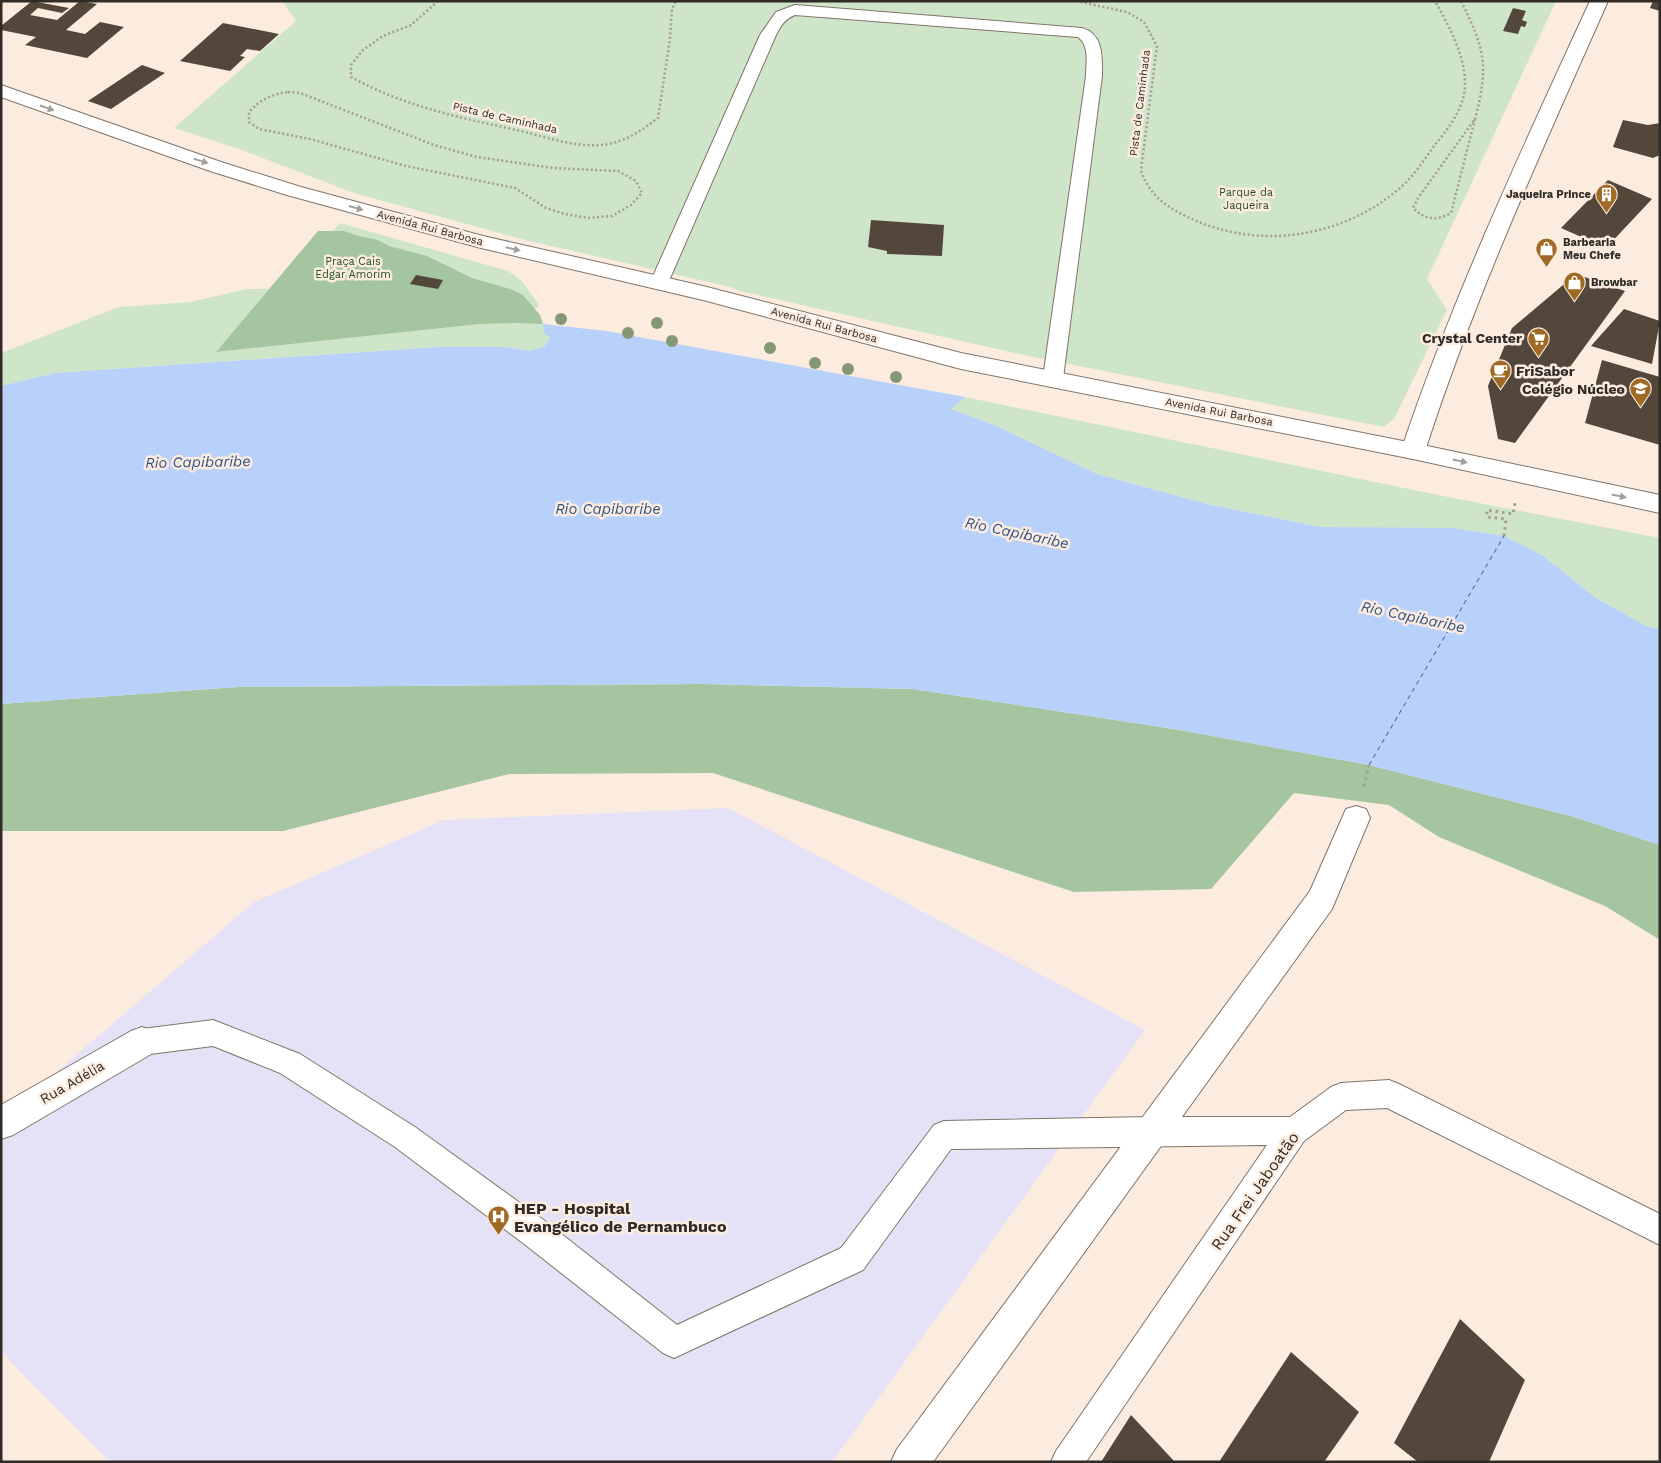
<svg xmlns="http://www.w3.org/2000/svg" width="1661" height="1463" viewBox="0 0 1661 1463" font-family="'Work Sans',sans-serif">
<style>
.medical{fill:#e5e2f8}
.green{fill:#cee5ca}
.forest{fill:#a4c59f}
.water{fill:#b8d1fb}
.lines{fill:none;stroke-linecap:round;stroke-linejoin:round}
.ferry{stroke:#345489;stroke-width:1;stroke-dasharray:4.5 4;stroke-linecap:butt}
.building{fill:#53473c}
.service-casing{stroke:#817468;stroke-width:2}
.minor-casing{stroke:#817468;stroke-width:2}
.tertiary-casing{stroke:#817468;stroke-width:2}
.secondary-casing{stroke:#817468;stroke-width:2}
.path-far1{stroke:#a69c92;stroke-width:2.5;stroke-dasharray:2 2.5;stroke-linecap:butt}
.path{stroke:#a69c92;stroke-width:3;stroke-dasharray:2.5 4;stroke-linecap:butt}
.service{fill:#fff;fill-rule:evenodd}
.minor{fill:#fff;fill-rule:evenodd}
.tertiary{fill:#fff;fill-rule:evenodd}
.secondary{fill:#fff;fill-rule:evenodd}
.tree{fill:#859775}
.oneway{fill:#a2a09d}
.labels{text-anchor:middle;dominant-baseline:central;stroke-width:5;stroke-linejoin:round;paint-order:stroke}
.far-street-label{font-size:11px;fill:#302b26;stroke:#fbecdf}
.far-park-label{font-size:11px;fill:#24511f;stroke:#fbecdf}
.far-poi-label{font-size:11px;font-weight:bold;fill:#302b26;stroke:#fbecdf;text-anchor:start}
.poi-label{font-size:14px;font-weight:bold;fill:#302b26;stroke:#fbecdf;text-anchor:end}
.street-label{font-size:14px;fill:#302b26;stroke:#fbecdf}
.water-label{font-size:15px;font-style:italic;fill:#345489;stroke:#fbecdf}
.near-street-label{font-size:16px;fill:#302b26;stroke:#fbecdf}
.near-poi-label{font-size:16px;font-weight:bold;fill:#302b26;stroke:#fbecdf;text-anchor:start}
</style>
<rect width="100%" height="100%" fill="#fbecdf"/>
<!-- medical -->
<path class="medical" d="M728 808 1145 1030 832 1462H110L1 1352V1120L254 902 444 820Z"/>
<!-- green -->
<path class="green" d="M282 1H1556L1427 279 1447 310 1394 419 1384 427 1019 354 740 291 730 287 525 240 354 193 239 149 174 128 296 21Z
M340 223 508 271 522 281 539 305 527 318 264 307Z
M246 289H269L217 352 480 324 515 323 543 324 544 333 550 338 545 346 530 351 506 347H438L55 373 1 386V353L119 307 191 302Z
M965 397 1438 495 1660 538V629L1646 626 1596 598 1543 556 1385 529 1320 527 1207 504 1097 474 999 427 950 409Z"/>
<!-- forest -->
<path class="forest" d="M318 231H344L359 236 378 240 389 246 427 256 472 278 513 290 523 295 540 315 543 324 515 323 480 324 216 352Z
M703 684 913 689 1180 730 1369 765 1571 816 1660 845V940L1605 906 1439 837 1389 805 1294 793 1211 889 1074 892 713 773 509 774 283 831H1V704L238 687Z"/>
<!-- water -->
<path class="water" d="M543 324 606 331 965 397 951 409 999 427 1097 474 1207 504 1320 527 1453 528 1504 536 1543 556 1596 598 1646 626 1660 629V845L1571 816 1369 765 1180 730 913 689 703 684 238 687 1 704V386L55 373 438 347H506L530 351 545 346 550 338 544 333Z"/>
<g class="lines">
<!-- ferry -->
<path class="ferry" d="M1369 765 1504 536"/>
</g>
<!-- building -->
<path class="building" d="M32 1 69 8 62 13 38 8 30 15 57 20 80 1 97 4 66 30 85 34 100 22 124 27 87 58 25 45 36 37 1 30V26Z
M1653 1H1660V11L1650 8Z
M1513 8 1526 11 1522 20 1527 22 1525 27 1521 26 1518 34 1503 31Z
M223 23 279 34 260 51 247 49 240 56 245 57 230 71 180 61Z
M142 65 165 73 111 109 88 101Z
M1623 120 1648 125 1660 123V155L1653 158 1613 147Z
M1608 180 1652 199 1606 248 1561 228Z
M871 220 944 225 942 256 887 254V251L868 247Z
M1576 274 1625 291 1515 443 1498 439 1488 386 1512 328Z
M416 275 443 280 438 289 410 284Z
M1624 309 1660 321 1652 364 1591 346Z
M1602 360 1660 377V445L1585 423Z
M1460 1319 1525 1380 1489 1462H1418L1394 1443Z
M1291 1352 1359 1412 1324 1462H1219Z
M1131 1415 1175 1462H1101Z"/>
<g class="lines">
<defs>
<path id="service" d="M795 5 1082 28C1104 34 1102 58 1102 76L1063 378 1060 383 1053 385 1046 383 1043 378 1086 76C1086 63 1090 46 1078 37L795 15C785 19 781 25 776 35L668 283 666 287 659 289 652 287 650 283 760 35 776 12Z
M213 1020 300 1054 415 1127 545 1221 677 1325 841 1248 934 1125 944 1121 1150 1117H1290L1331 1087 1341 1083 1389 1080 1399 1084 1660 1214V1245L1387 1108 1346 1110 1304 1141 1086 1462H1051L1056 1451 1267 1145 951 1149 863 1270 674 1358 663 1353 523 1243 395 1147 280 1073 213 1046 142 1055 132 1051 128 1042 132 1033 142 1029Z"/>
<path id="minor" d="M1356 806 1366 809 1370 818 1332 909 933 1462H891L897 1449 1310 891 1346 809Z
M142 1027 153 1031 158 1042 153 1053 13 1135 1 1139V1105L131 1031Z"/>
<path id="tertiary" d="M1590 1H1608C1542 150 1475 296 1425 451L1421 457 1413 459 1405 457 1401 451C1453 296 1522 149 1590 1Z"/>
<path id="secondary" d="M1 85 224 163 301 187 483 236 703 286 961 353 1413 443 1660 495V513L1413 459 961 369 703 300 481 248 287 195 210 171 1 97Z"/>
</defs>
<!-- service casing -->
<use href="#service" class="service-casing"/>
<!-- minor casing -->
<use href="#minor" class="minor-casing"/>
<!-- tertiary casing -->
<use href="#tertiary" class="tertiary-casing"/>
<!-- secondary casing -->
<use href="#secondary" class="secondary-casing"/>
<!-- path-far1 -->
<path class="path-far1" d="M438 1 411 25 383 36 363 50 351 65V77C405 107 462 118 521 131 547 137 573 147 600 145 622 144 641 131 658 118L670 39 672 9 676 1
M1076 1 1127 12 1144 22 1157 46 1141 170C1149 197 1170 209 1194 220 1262 250 1345 237 1401 187 1414 176 1424 160 1434 146 1448 129 1464 109 1465 86 1466 57 1449 26 1435 1
M1461 1C1485 49 1489 66 1475 119
M288 92 300 93 434 145 477 157 553 168 618 171 636 181 642 193 631 205 612 216 588 218 565 214 546 208 515 188 406 166 310 139 259 129 249 122V112C260 100 272 94 288 92Z
M1475 119 1451 213C1436 221 1425 220 1413 208L1418 198Z"/>
<!-- path -->
<path class="path" d="M1504 536 1506 519 1487 517V510L1513 514 1515 503
M1364 786 1369 765"/>
<!-- service -->
<use href="#service" class="service"/>
<!-- minor -->
<use href="#minor" class="minor"/>
<!-- tertiary -->
<use href="#tertiary" class="tertiary"/>
<!-- secondary -->
<use href="#secondary" class="secondary"/>
</g>
<!-- trees -->
<g class="tree">
<circle cx="561" cy="319" r="6"/>
<circle cx="657" cy="323" r="6"/>
<circle cx="628" cy="333" r="6"/>
<circle cx="672" cy="341" r="6"/>
<circle cx="770" cy="348" r="6"/>
<circle cx="815" cy="363" r="6"/>
<circle cx="848" cy="369" r="6"/>
<circle cx="896" cy="377" r="6"/>
</g>
<!-- one-way arrows -->
<defs><path id="oneway-solid" d="M-6-.8H1V-3.2L6.5 0L1 3.2V.8H-6Z" transform="scale(1.25)"/></defs>
<g class="oneway">
<use href="#oneway-solid" transform="translate(47 108) rotate(19)"/>
<use href="#oneway-solid" transform="translate(201 161) rotate(18)"/>
<use href="#oneway-solid" transform="translate(356 208) rotate(16)"/>
<use href="#oneway-solid" transform="translate(513 249) rotate(13)"/>
<use href="#oneway-solid" transform="translate(1460 461) rotate(12)"/>
<use href="#oneway-solid" transform="translate(1619 496) rotate(12)"/>
</g>
<!-- icons -->
<defs>
<symbol id="building-pin" viewBox="-11 -11 22 30"><path d="M0 17L-7.5 6A9.5 9.5 0 1 1 7.5 6Z" fill="#a06924" stroke="#fbecdf"/><path d="M-4-6H4V6H1V3H-1V6H-4ZM-2.5-4.3h1.7v1.8h-1.7ZM.8-4.3h1.7v1.8H.8ZM-2.5-1h1.7V.8h-1.7ZM.8-1h1.7V.8H.8Z" fill="#fff"/></symbol>
<symbol id="shop-pin" viewBox="-11 -11 22 30"><path d="M0 17L-7.5 6A9.5 9.5 0 1 1 7.5 6Z" fill="#a06924" stroke="#fbecdf"/><path d="M-5-2.5h2.3a2.7 3.5 0 0 1 5.4 0H5L5.5 6h-11ZM-1.5-2.5h3a1.5 2.3 0 0 0-3 0Z" fill="#fff"/></symbol>
<symbol id="supermarket-pin" viewBox="-11 -11 22 30"><path d="M0 17L-7.5 6A9.5 9.5 0 1 1 7.5 6Z" fill="#a06924" stroke="#fbecdf"/><path d="M-6-5.5h2.5l.6 2H6L4.5 2H-2.5L-4.4-4H-6ZM-1.5 3.2a1.3 1.3 0 1 0 .1 0ZM3 3.2a1.3 1.3 0 1 0 .1 0Z" fill="#fff"/></symbol>
<symbol id="cafe-pin" viewBox="-11 -11 22 30"><path d="M0 17L-7.5 6A9.5 9.5 0 1 1 7.5 6Z" fill="#a06924" stroke="#fbecdf"/><path d="M-5.5-4.5H6V0H3Q3 3.5 0 3.5H-2.5Q-5.5 3.5-5.5 0ZM3-3.2v2h1.7v-2ZM-6 4.5H4V6H-6Z" fill="#fff"/></symbol>
<symbol id="school-pin" viewBox="-11 -11 22 30"><path d="M0 17L-7.5 6A9.5 9.5 0 1 1 7.5 6Z" fill="#a06924" stroke="#fbecdf"/><path d="M0-5L7-2L0 1L-7-2ZM-4 1L0 2.5L4 1V4Q0 6-4 4Z" fill="#fff"/></symbol>
<symbol id="hospital-pin" viewBox="-11 -11 22 30"><path d="M0 17L-7.5 6A9.5 9.5 0 1 1 7.5 6Z" fill="#a06924" stroke="#fbecdf"/><path d="M-5-5h3v3.5h4V-5h3V5h-3V1.5h-4V5h-3Z" fill="#fff"/></symbol>
</defs>
<g fill-rule="evenodd">
<use href="#building-pin" x="1594" y="182" width="25" height="34"/>
<use href="#shop-pin" x="1534" y="236" width="25" height="34"/>
<use href="#shop-pin" x="1562" y="270" width="25" height="34"/>
<use href="#supermarket-pin" x="1526" y="326" width="25" height="34"/>
<use href="#cafe-pin" x="1488" y="358" width="25" height="34"/>
<use href="#school-pin" x="1628" y="376" width="25" height="34"/>
<use href="#hospital-pin" x="486" y="1204" width="25" height="34"/>
</g>
<g class="labels">
<!-- far-street labels -->
<g class="far-street-label">
<text transform="translate(1140 103) rotate(-83)">Pista de Caminhada</text>
<text transform="translate(505 118) rotate(13)">Pista de Caminhada</text>
<text transform="translate(430 228) rotate(15)">Avenida Rui Barbosa</text>
<text transform="translate(824 325) rotate(15)">Avenida Rui Barbosa</text>
<text transform="translate(1219 412) rotate(11)">Avenida Rui Barbosa</text>
</g>
<!-- far-park labels -->
<g class="far-park-label">
<text x="1246" y="192">Parque da<tspan x="1246" dy="13">Jaqueira</tspan></text>
<text x="353" y="261">Praça Cais<tspan x="353" dy="13">Edgar Amorim</tspan></text>
</g>
<!-- far-poi labels -->
<g class="far-poi-label">
<text x="1591" y="194" text-anchor="end">Jaqueira Prince</text>
<text x="1563" y="242">Barbearia<tspan x="1563" dy="13">Meu Chefe</tspan></text>
<text x="1591" y="282">Browbar</text>
</g>
<!-- poi labels -->
<g class="poi-label">
<text x="1522" y="338">Crystal Center</text>
<text x="1516" y="371" text-anchor="start">FriSabor</text>
<text x="1625" y="389">Colégio Núcleo</text>
</g>
<!-- street labels -->
<g class="street-label">
<text transform="translate(72 1082) rotate(-30)">Rua Adélia</text>
</g>
<!-- water labels -->
<g class="water-label">
<text transform="translate(198 462) rotate(-1)">Rio Capibaribe</text>
<text x="608" y="509">Rio Capibaribe</text>
<text transform="translate(1017 533) rotate(12)">Rio Capibaribe</text>
<text transform="translate(1413 617) rotate(12)">Rio Capibaribe</text>
</g>
<!-- near-street labels -->
<g class="near-street-label">
<text transform="translate(1255 1191) rotate(-55)">Rua Frei Jaboatão</text>
</g>
<!-- near-poi labels -->
<g class="near-poi-label">
<text x="514" y="1208">HEP - Hospital<tspan x="514" dy="18">Evangélico de Pernambuco</tspan></text>
</g>
</g>
<!-- border -->
<rect width="1661" height="1463" fill="none" stroke="#302b26" stroke-width="5"/>
</svg>
